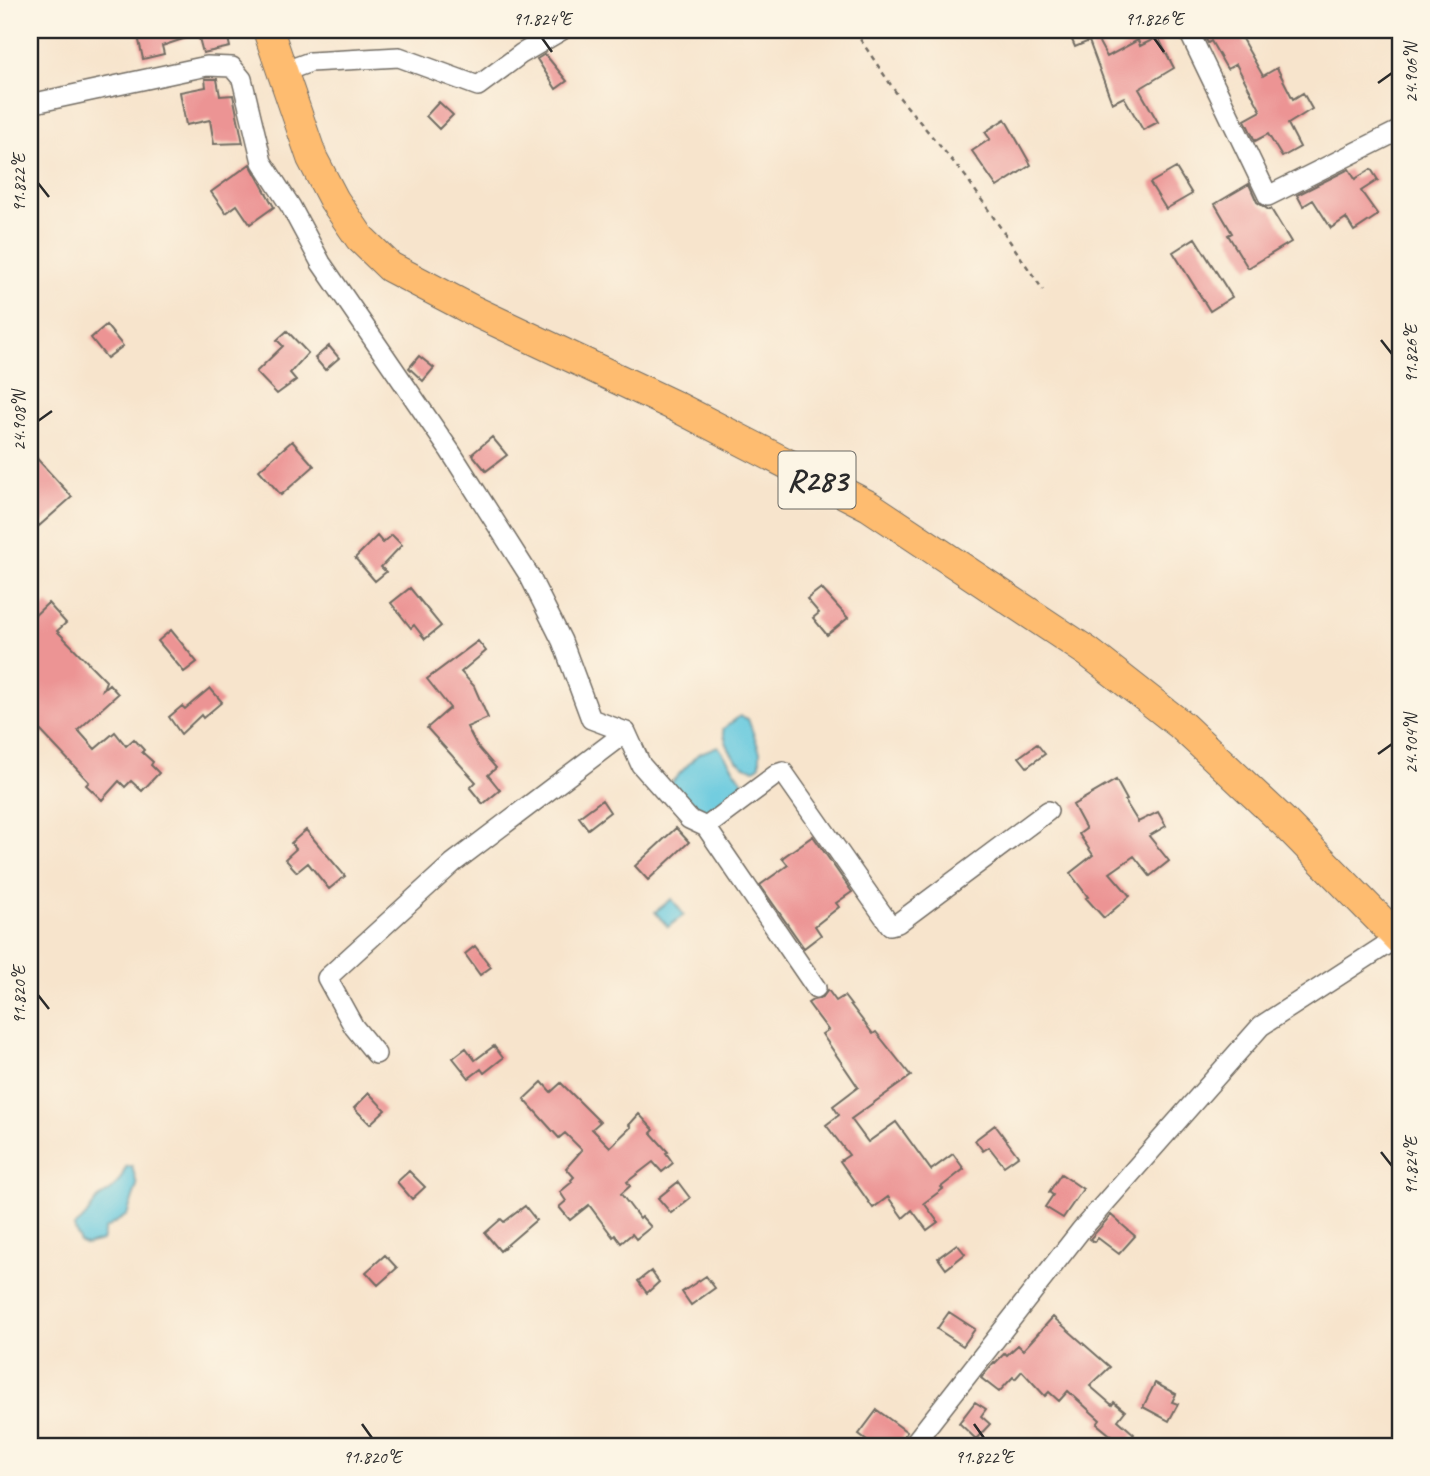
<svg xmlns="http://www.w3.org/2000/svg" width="1430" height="1476" viewBox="0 0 1430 1476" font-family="Caveat,sans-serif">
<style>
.water{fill:#61c7de;stroke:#467984;stroke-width:2}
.building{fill:#ec9494}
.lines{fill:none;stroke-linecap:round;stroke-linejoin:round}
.minor-casing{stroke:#726c63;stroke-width:22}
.primary-casing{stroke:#726c63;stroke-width:32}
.path{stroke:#726c63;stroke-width:2.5;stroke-dasharray:5 5;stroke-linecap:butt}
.minor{stroke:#fff;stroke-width:19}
.primary{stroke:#febc70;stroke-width:30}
.ticks{fill:none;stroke:#2b2b2b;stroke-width:2.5}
.labels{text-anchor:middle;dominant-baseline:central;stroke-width:6;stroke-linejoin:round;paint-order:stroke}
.shield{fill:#fcf5e5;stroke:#6a6863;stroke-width:2}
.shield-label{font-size:32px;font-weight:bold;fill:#2b2b2b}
.neatline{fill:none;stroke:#2b2b2b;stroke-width:2.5}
.ticks-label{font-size:18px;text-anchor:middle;fill:#2b2b2b}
</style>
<rect width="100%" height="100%" fill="#fcf5e5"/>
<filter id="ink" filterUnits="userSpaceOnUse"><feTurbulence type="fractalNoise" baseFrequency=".0143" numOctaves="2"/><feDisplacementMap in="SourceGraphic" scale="14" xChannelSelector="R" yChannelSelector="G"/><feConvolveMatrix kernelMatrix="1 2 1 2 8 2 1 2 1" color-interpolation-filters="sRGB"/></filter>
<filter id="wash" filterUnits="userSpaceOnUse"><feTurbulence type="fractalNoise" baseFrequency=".00686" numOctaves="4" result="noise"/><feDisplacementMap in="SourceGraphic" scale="28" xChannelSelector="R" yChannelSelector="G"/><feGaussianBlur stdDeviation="1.57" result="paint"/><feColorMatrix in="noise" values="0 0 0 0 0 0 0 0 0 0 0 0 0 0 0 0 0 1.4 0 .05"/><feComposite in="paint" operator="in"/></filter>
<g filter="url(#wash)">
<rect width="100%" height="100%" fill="#f7e4cc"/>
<!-- water -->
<path class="water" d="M740 716 748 719 760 752V765L755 769C735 767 726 747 723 729Z
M718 746 743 782V788L712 815 696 810 671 783 698 754Z
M672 899 684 915 668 927 655 912Z
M132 1166 137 1185 127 1215 105 1229 102 1241 86 1245 80 1243 74 1227C85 1220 89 1212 96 1201 99 1196 105 1195 110 1191 118 1185 122 1176 126 1167Z"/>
<g id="blocks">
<!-- building -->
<path class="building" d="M163 30H226L230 47 203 53 198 34 162 46 164 54 143 59 138 36Z
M1077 30H1088L1091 37 1095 35 1107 57 1138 40 1140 46 1158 37 1174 68 1139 89 1158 122 1143 130 1124 97 1112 103 1089 41 1075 47 1069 33Z
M1201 30H1237L1263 76 1277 68 1293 99 1303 93 1312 109 1288 124 1300 147 1282 157 1268 134 1255 141 1245 120 1261 111 1236 64 1227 69 1211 41 1208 43Z
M545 54 567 81 556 89 537 59Z
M205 79H217L220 96 233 95 243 143 214 144 210 120 186 125 180 92 206 87Z
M439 102 453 115 439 129 426 116Z
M1005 119 1031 165 997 187 972 151 990 139 985 132Z
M250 164 274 207 250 224 237 205 226 213 211 192Z
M1176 168 1192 194 1166 209 1150 183Z
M1349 169 1355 179 1371 169 1378 180 1361 191 1378 215 1354 231 1346 218 1331 228 1313 200 1303 206 1297 195Z
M1249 184 1257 202 1269 210 1271 209 1291 242 1248 268 1228 235 1232 233 1215 204Z
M1195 238 1232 297 1210 311 1173 252Z
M106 325 123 346 107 358 91 338Z
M287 331 308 353 290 373 296 380 277 394 256 372 283 346 277 340Z
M329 346 339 358 325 370 315 358Z
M419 356 434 368 423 381 409 368Z
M492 437 507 455 486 471 472 454Z
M292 441 314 466 281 495 259 470Z
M30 451 72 497 39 526 30 516Z
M392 535 402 545 381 567 386 572 375 581 355 558 377 536 383 543Z
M410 588 441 626 425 639 414 625 411 628 391 603Z
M821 588 848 618 827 635 813 618 819 613 807 599Z
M48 603 66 623 57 631 106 681 103 689 109 684 118 694 78 730 95 749 115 732 126 746 134 739 144 750 142 752 153 762 151 765 159 773 142 791 131 781 125 787 119 781 102 800 86 785 89 782 39 729 30 737V620Z
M171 630 197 662 184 672 158 641Z
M478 641 486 651 461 672 474 686 488 718 467 727 477 746 496 768 488 775 500 790 483 804 470 788 476 782 427 728 450 708 427 679Z
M210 688 222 702 203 718 201 715 181 734 169 717 182 706 185 709Z
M1037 744 1045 754 1027 767 1019 757Z
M1116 780 1127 800 1125 801 1138 822 1158 812 1166 826 1149 836 1169 861 1150 876 1134 856 1110 873 1130 896 1104 918 1086 898 1088 897 1070 873 1093 855 1079 834 1086 829 1073 805Z
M602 800 610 812 588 829 579 817Z
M676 828 689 842 648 880 635 866Z
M306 830 345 876 329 889 308 863 297 872 285 859 296 849 291 843Z
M813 836 852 892 836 903 839 907 815 926 821 935 804 948 760 885 788 865 782 858Z
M475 946 491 967 480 975 465 954Z
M828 990 836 1001 844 996 873 1034 876 1032 911 1076 851 1119 868 1142 896 1122 931 1170 953 1154 964 1169 941 1187 943 1189 924 1203 938 1222 927 1230 912 1210 903 1218 888 1197 873 1208 840 1161 849 1155 826 1125 839 1115 833 1106 858 1087 822 1034 828 1030 808 1003 813 1000 822 998Z
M494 1046 503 1058 484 1073 481 1069 469 1078 453 1058 466 1048 475 1060Z
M542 1082 551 1092 561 1083 600 1122 592 1129 610 1147 631 1127 629 1125 639 1114 654 1130 651 1133 668 1152 666 1153 673 1163 662 1172 653 1162 627 1182 630 1186 621 1194 640 1219 642 1217 651 1227 636 1239 632 1234 621 1243 615 1235 613 1237 589 1205 570 1220 559 1207 566 1201 560 1192 572 1182 571 1180 574 1177 566 1168 582 1150 565 1133 559 1138 524 1099Z
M369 1093 385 1110 370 1124 354 1108Z
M995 1125 1018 1156 1004 1166 989 1147 983 1151 975 1140Z
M409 1171 425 1187 412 1199 397 1182Z
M1061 1174 1083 1189 1063 1218 1045 1207 1053 1195 1049 1192Z
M678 1182 690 1198 671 1213 658 1198Z
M525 1206 536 1220 500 1251 485 1233 501 1219 504 1222Z
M1111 1215 1135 1236 1119 1254 1098 1238 1094 1242 1090 1239Z
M957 1244 965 1254 946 1269 938 1258Z
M385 1255 397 1268 378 1285 366 1272Z
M651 1271 659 1282 647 1293 638 1281Z
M706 1276 715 1288 691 1305 682 1292Z
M949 1312 975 1329 963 1346 937 1329Z
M1053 1317 1110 1367 1090 1386 1112 1405 1114 1402 1125 1411 1118 1420 1134 1434 1124 1446 1097 1424 1100 1420 1068 1391 1059 1401 1049 1392 1045 1396 1022 1371 1015 1379 1013 1377 999 1392 981 1378 994 1362 995 1363 1005 1353 1007 1355 1018 1345 1023 1350Z
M1155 1383 1176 1394 1172 1402 1178 1404 1169 1421 1143 1407Z
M975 1402 986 1409 981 1416 990 1424 976 1439 959 1423Z
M877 1410 907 1432 897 1446H875L859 1434Z"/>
</g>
</g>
<g filter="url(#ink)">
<use href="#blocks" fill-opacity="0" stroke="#726c63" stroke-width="2"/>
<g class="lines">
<defs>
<path id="minor" d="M1188 30 1268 196 1400 130
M283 72 310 62 399 57 478 86 521 54 562 30
M30 104 207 66 232 67 242 79 262 162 291 207 321 263 450 451 529 575 562 641 591 719 626 732 641 765 689 819 706 827 816 988
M706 827 777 774 783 772 890 925 898 923 1048 811
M376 1054 354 1027 327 978 453 863 626 732
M912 1446 1081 1230 1261 1026 1398 937"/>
<path id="primary" d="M268 30 312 158 334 200 360 238 390 267 472 310 675 406 869 506 1088 652 1181 725 1285 823 1400 940"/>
</defs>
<!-- minor casing -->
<use href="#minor" class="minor-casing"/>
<!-- primary casing -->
<use href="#primary" class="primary-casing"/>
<!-- path -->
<path class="path" d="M858 30V36L899 97 966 177 1043 290"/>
<!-- minor -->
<use href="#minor" class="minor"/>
<!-- primary -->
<use href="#primary" class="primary"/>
</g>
</g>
<!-- ticks -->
<path class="ticks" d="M542 38 552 52M1154 38 1164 52M1378 83 1392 73M38 183 49 197M1381 340 1392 354M38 421 52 411M1378 754 1392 744M38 995 49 1009M1381 1152 1392 1166M362 1424 372 1438M974 1424 984 1438"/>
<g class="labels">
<!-- shield labels -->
<rect class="shield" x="778.5" y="451.5" width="77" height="57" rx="5"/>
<g class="shield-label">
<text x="817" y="480">R283</text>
</g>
</g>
<!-- margin -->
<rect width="1430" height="1476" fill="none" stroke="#fcf5e5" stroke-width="77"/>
<rect x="38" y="38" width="1354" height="1400" class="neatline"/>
<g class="ticks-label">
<text x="542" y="25">91.824°E</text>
<text x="1154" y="25">91.826°E</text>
<text transform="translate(1411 73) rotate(-90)" y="6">24.906°N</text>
<text transform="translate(19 183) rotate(-90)" y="6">91.822°E</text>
<text transform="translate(1411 354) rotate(-90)" y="6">91.826°E</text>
<text transform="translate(19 421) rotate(-90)" y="6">24.908°N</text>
<text transform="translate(1411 744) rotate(-90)" y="6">24.904°N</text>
<text transform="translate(19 995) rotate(-90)" y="6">91.820°E</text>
<text transform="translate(1411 1166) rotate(-90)" y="6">91.824°E</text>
<text x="372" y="1463">91.820°E</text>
<text x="984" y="1463">91.822°E</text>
</g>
</svg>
